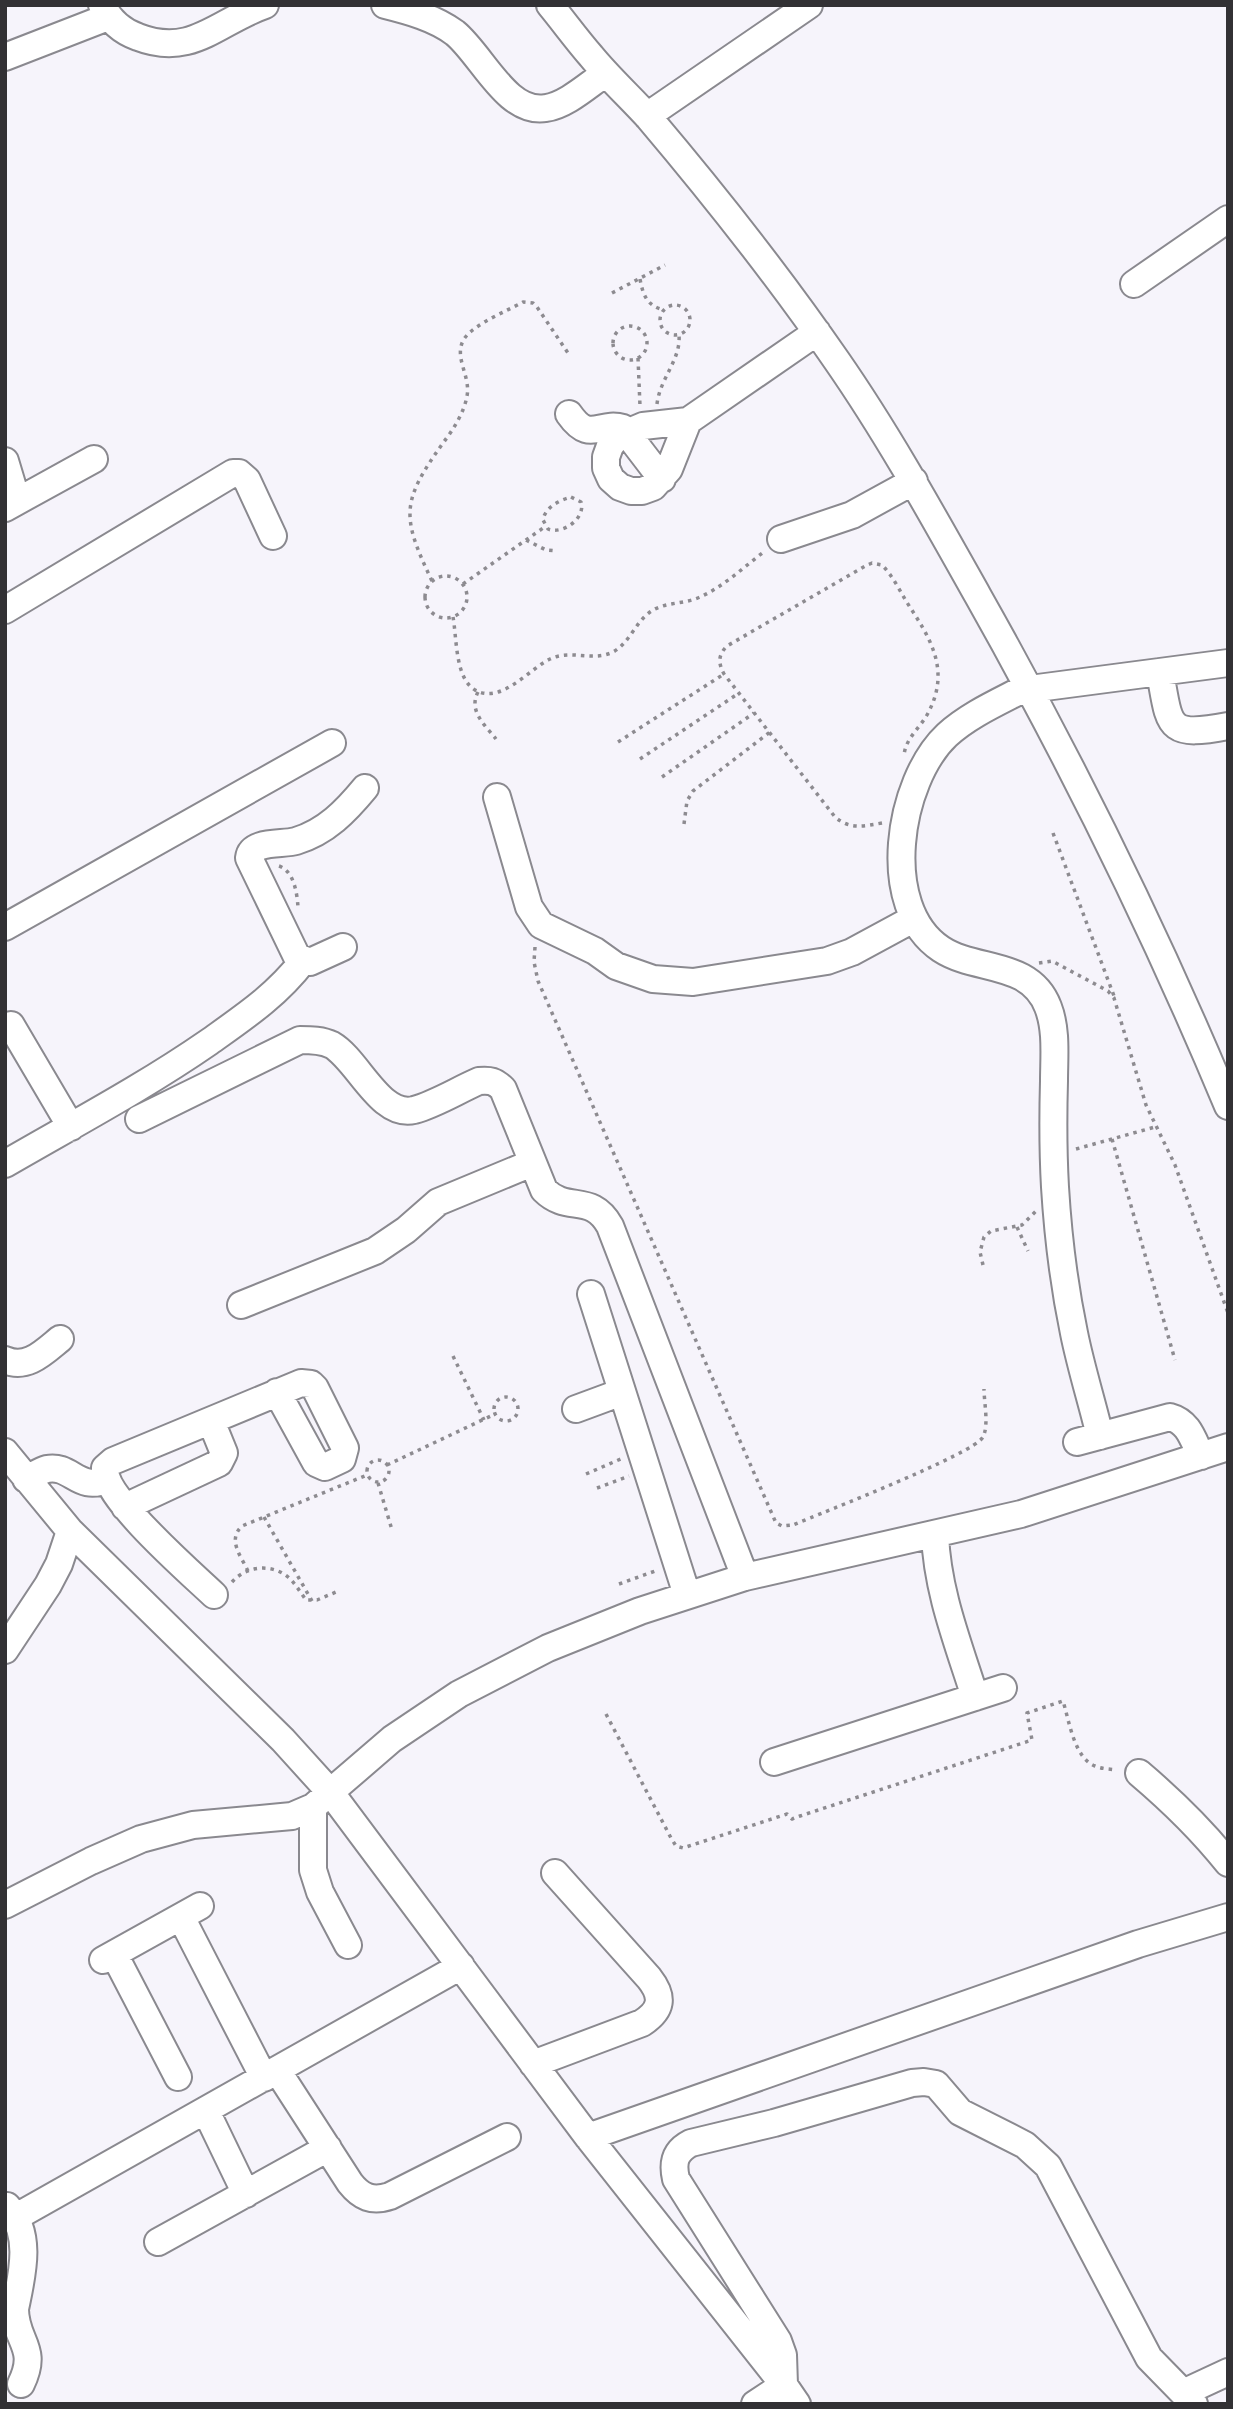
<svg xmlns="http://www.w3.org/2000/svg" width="1233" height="2409" viewBox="0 0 1233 2409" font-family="'PT Sans Narrow',sans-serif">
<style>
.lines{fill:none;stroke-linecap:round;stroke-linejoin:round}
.minor-casing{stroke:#8a898f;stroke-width:30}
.path{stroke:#8d8b90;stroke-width:3.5;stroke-dasharray:3.5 5;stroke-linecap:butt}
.minor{stroke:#fff;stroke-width:26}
</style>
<rect width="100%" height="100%" fill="#f6f4fb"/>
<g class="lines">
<defs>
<path id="minor" d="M102 5C110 21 121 31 138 37 192 58 218 21 265 5
M385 5C409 11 435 18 455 33 482 55 507 115 546 108 567 105 589 84 606 73
M550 5C564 22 577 40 591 56 609 78 630 97 649 118 715 196 779 277 837 361 889 436 933 516 978 596 1071 761 1155 931 1228 1106
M5 57 108 17
M647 116 809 5
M1134 284 1228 219
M569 414C590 444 599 421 623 428L662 479
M688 421 669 469 653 487 642 491H631L620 487 611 479 606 468V457L610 446 617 437 643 426 688 421 817 332
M5 461 17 501
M5 508 94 459
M781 539 852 515 914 481
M5 610 233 473H239L247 480 273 536
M1160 672C1170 727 1166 738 1228 726
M1029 686C1001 701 970 714 947 735 898 781 878 907 941 949 976 972 1030 960 1048 1007 1057 1030 1054 1057 1054 1081 1053 1116 1053 1151 1055 1187 1058 1236 1064 1285 1074 1333 1081 1368 1092 1402 1100 1436
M1030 689 1228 663
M497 797 529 907 541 925 595 951 616 966 653 979 693 982 827 961 852 952 913 919
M5 927 332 743
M343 947 310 962 297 957 249 858C251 840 283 845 296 841 326 832 346 811 365 788
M11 1025 71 1127
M139 1119 300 1040C311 1040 322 1040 332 1045 358 1060 380 1118 414 1110 436 1104 458 1090 479 1081 490 1080 495 1081 503 1089L544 1190C568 1214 591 1192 610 1226L745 1577
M5 1164C74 1124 144 1087 209 1042 244 1017 276 996 303 961
M591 1294 687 1595
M241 1305 375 1251 406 1230 438 1202 532 1163
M5 1360C27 1370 44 1352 60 1339
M576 1409 622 1392
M1077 1442 1170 1417C1189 1422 1193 1440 1201 1456
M5 1452 70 1531 283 1740 331 1793 588 2137 784 2385 797 2404
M26 1479C33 1476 40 1471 47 1469 71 1464 79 1493 107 1479
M125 1507 219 1463 224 1453 211 1421
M935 1534C937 1591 958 1643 975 1697
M214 1595C192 1574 103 1497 105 1468L113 1461 301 1383 311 1384 315 1388 345 1448 342 1459 325 1467 316 1463 277 1392
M5 1650 48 1585 59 1564 70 1531
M774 1762 1003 1688
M1139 1773C1172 1801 1201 1829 1228 1863
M313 1807V1870L320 1892 348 1945
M5 1905 91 1861 141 1839 193 1825 292 1816 313 1807 392 1739 459 1694 548 1648 640 1611 745 1577 1021 1514 1228 1447
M181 1917 264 2078
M114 1954 178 2077
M103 1960 200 1906
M533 2064 642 2023C662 2010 664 1997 649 1978L555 1873
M277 2070 350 2183C361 2197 372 2202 390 2196L507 2137
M206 2111 246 2194
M588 2137 1138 1944 1228 1917
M7 2206C33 2234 22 2275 15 2309 15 2342 39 2347 21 2384
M16 2217 461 1966
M158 2242 328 2148
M1185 2392 1228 2372
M755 2404 784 2385 783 2355 778 2341 676 2179C672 2162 675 2151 691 2143L774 2123 912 2083 924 2082 936 2084 960 2112 1025 2145 1048 2166 1149 2358 1194 2404"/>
</defs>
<!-- minor casing -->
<use href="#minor" class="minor-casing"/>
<!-- path -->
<path class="path" d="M640 279C643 295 647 306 664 310
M612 293 665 265
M660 320a15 15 0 1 1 30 0a15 15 0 1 1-30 0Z
M613 343a17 17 0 1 1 34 0a17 17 0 1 1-34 0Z
M638 358 640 406
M657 404C660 378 681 360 679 335
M571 497 581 502C586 518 563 535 548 529L543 520C545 507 560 500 571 497Z
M526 540 546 550 557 551
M425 597a21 21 0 1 1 42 0a21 21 0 1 1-42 0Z
M432 581C401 516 401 502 443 443 453 430 464 413 467 396 471 376 453 357 464 339 474 324 507 311 523 302L533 303 537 307 570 356
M463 584 546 526
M453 617C457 639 455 678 475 690 501 705 529 669 550 659 571 649 593 662 613 652 630 643 636 620 653 610 667 602 685 604 700 597 723 587 745 566 765 551
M478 692C468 711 485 725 496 739
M618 742 724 674
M640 759 739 693
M662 777 754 713
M882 823C864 826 850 830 835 817L724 674C718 663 718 655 727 646L867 565 872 563 882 565C892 575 899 589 906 601 930 638 952 670 927 715 919 729 905 739 904 756
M684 824 687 801 693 791 770 732
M1053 833 1114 996
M279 866C294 871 297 893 298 907
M535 947 534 962 538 981 776 1523 782 1526 793 1525C821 1513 974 1454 983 1437 989 1425 984 1402 984 1389
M1039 963 1052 961 1108 991 1114 998 1146 1105 1175 1165 1228 1313
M1112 1139 1175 1360
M1076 1149 1155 1127
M1017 1227 1028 1251
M983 1265 980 1252 984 1237 991 1231 1022 1225 1036 1211
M453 1356 484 1420
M494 1409a12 12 0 1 1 24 0a12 12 0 1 1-24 0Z
M367 1471a11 11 0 1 1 22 0a11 11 0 1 1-22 0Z
M387 1465 495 1414
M586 1474 623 1458
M378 1483 392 1530
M597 1488 629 1476
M264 1517 312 1601
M248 1571C241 1556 227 1540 242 1526L367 1475
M232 1582C246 1566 271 1563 288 1577 295 1583 300 1592 306 1600H317L336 1592
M619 1584 658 1570
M606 1714 671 1838 676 1846 683 1848 787 1814 792 1819 800 1816 1032 1740 1027 1713 1063 1701C1069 1720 1074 1758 1095 1766 1102 1769 1110 1769 1117 1770"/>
<!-- minor -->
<use href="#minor" class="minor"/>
</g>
<!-- border -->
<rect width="1233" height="2409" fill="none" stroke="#323134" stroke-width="14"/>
</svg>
